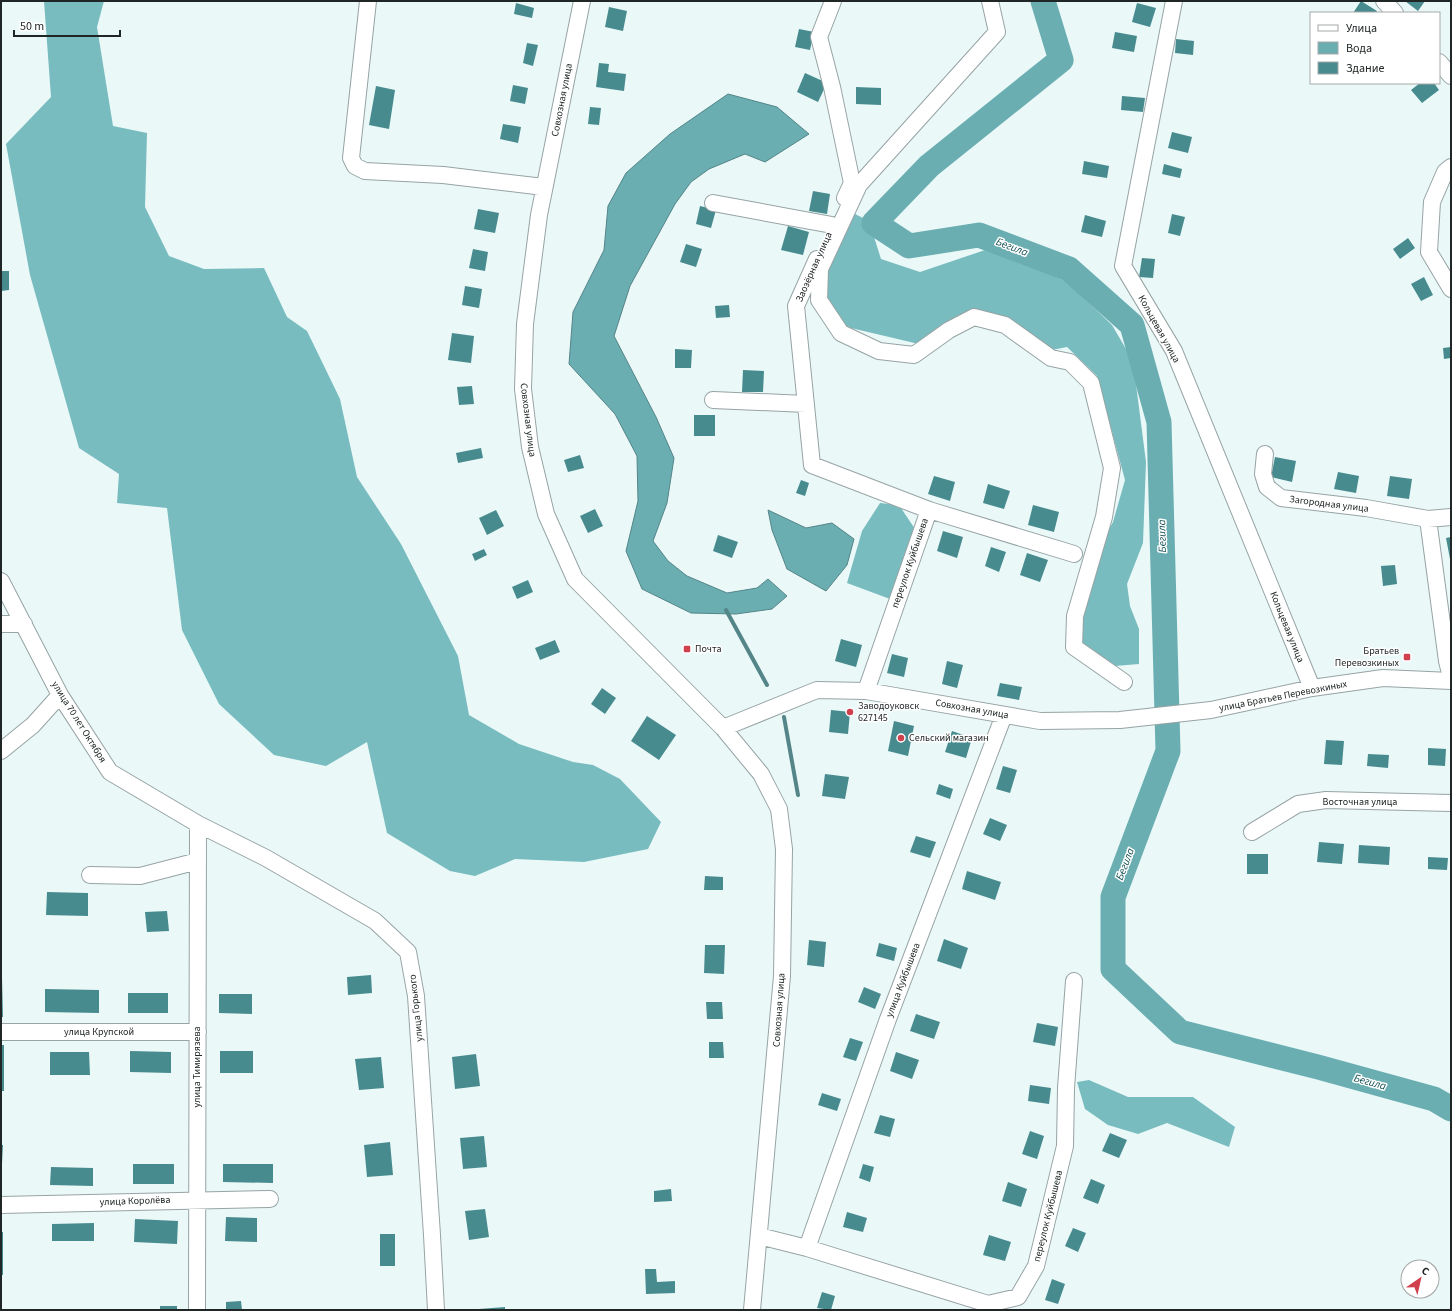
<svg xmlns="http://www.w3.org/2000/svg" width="1452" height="1311" viewBox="0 0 1452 1311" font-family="'Source Sans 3',sans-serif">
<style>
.forest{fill:#78bcc0}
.water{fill:#6aaeb2;stroke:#548588}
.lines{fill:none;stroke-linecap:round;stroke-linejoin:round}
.stream{stroke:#548588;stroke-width:4}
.river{stroke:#6aaeb2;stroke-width:25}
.building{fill:#478b8f}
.minor-casing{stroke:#97a3a4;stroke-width:18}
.minor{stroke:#fff;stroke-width:16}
.poi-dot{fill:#d1414d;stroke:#fff;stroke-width:1.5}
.labels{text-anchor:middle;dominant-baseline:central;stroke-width:3;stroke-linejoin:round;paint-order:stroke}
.street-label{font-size:10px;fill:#202526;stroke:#fff}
.poi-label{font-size:10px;fill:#202526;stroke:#fff;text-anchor:start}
.water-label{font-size:11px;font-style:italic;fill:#124f52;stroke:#fff}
</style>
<rect width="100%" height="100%" fill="#eaf8f8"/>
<!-- forest -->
<path class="forest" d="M44 1H104L97 27 113 126 147 133 145 207 169 256 204 269 264 268 287 317 307 331 340 399 357 477 401 544 458 656 469 715 519 744 573 762 593 765 620 779 661 822 648 849 584 862 515 859 475 876 450 871 387 833 367 742 326 766 274 755 219 704 182 630 167 508 117 503 119 474 79 448 30 275 6 144 51 97Z
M853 213 869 221 881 259 920 272 991 248 1067 282 1112 325 1133 361 1146 462 1143 543 1127 584 1130 606 1139 629V664L1103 667 1076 640 1085 573 1113 522 1125 480 1097 376 1067 347 1042 352 1005 320 953 323 923 345 834 324 821 281Z
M880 503 899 505 917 532 890 599 847 583 862 531Z
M1089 1080 1128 1097H1193L1235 1127 1229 1147 1167 1123 1138 1134 1108 1125 1085 1109 1077 1082Z"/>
<!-- water -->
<path class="water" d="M728 94 777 107 809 134 765 162 745 154 709 169 691 182 675 204 630 286 614 336 656 417 674 458 667 503 653 541 668 561 687 576 727 593 757 588 768 579 787 596 772 609 736 614 691 613 642 589 626 551 638 501 637 456 615 414 569 364 573 312 604 250 608 206 626 173 670 134Z
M768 510 806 528 832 523 854 539 847 565 826 591 787 569 772 530Z"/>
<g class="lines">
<!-- stream -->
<path class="stream" d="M726 610 767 685
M784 717 798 795"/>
<!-- river -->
<path class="river" d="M1043 1 1061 60 929 166 874 223 909 246 979 235 1069 269 1132 325 1159 422 1168 751 1113 897V969L1180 1032 1318 1067 1434 1099 1451 1109"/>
</g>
<!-- building -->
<path class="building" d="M1361 1 1377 11 1376 13H1353Z
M1405 1H1425L1418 11Z
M516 3 534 8 532 18 514 14Z
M1137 3 1156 8 1150 27 1132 22Z
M609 7 627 11 623 31 605 27Z
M799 29 814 32 810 50 795 47Z
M1115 32 1137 36 1134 52 1112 48Z
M1176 39 1194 41 1193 55 1175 53Z
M527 43 538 45 533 66 523 63Z
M599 63 609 64 608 72 626 74 624 91 596 87Z
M805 73 827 83 818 102 797 92Z
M1420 83H1434L1439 90 1422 103 1411 90Z
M513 85 528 88 525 104 510 101Z
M376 86 395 90 389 129 369 125Z
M856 87 881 88V105L856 104Z
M1122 96 1145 98 1143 112 1121 110Z
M590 107 601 108 599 125 588 124Z
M503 124 521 127 518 143 500 139Z
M1172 132 1192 137 1188 153 1168 148Z
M1084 161 1109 166 1107 178 1082 174Z
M1164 164 1182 169 1180 178 1162 174Z
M813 191 830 194 827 214 809 211Z
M700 206 716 210 711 228 696 224Z
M478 209 499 213 495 233 474 229Z
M1172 214 1185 217 1180 236 1168 233Z
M1085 215 1106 221 1102 237 1081 232Z
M788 226 809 232 803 255 781 250Z
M1408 238 1415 248 1400 259 1393 249Z
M686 244 702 249 696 267 680 262Z
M473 249 488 252 485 271 469 268Z
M1142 258 1155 259 1153 278 1139 277Z
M1 271H9V290L1 291Z
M1424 277 1433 295 1421 301 1411 284Z
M465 286 482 289 479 308 462 305Z
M729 305 730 317 716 318 715 306Z
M452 333 474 336 471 363 448 360Z
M1451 347V358L1444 359 1443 348Z
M675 349 692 350 691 368H675Z
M743 370 764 371 763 392H742Z
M472 386 474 404 459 405 457 387Z
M694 415H715V436H694Z
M481 448 483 458 458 463 456 453Z
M580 455 584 468 568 472 564 460Z
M1275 457 1296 461 1292 482 1271 477Z
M1338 472 1359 476 1356 493 1334 489Z
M934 476 955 482 950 501 928 494Z
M1390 476 1412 479 1409 499 1387 496Z
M801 480 809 483 805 496 796 493Z
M988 484 1010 491 1004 509 983 503Z
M1033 505 1059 512 1054 532 1028 525Z
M595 509 603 526 588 533 580 516Z
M496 510 504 526 487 535 479 518Z
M943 531 963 537 957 558 937 551Z
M718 535 738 542 732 558 713 551Z
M1451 537V559H1450L1446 538Z
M991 547 1006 552 999 572 985 566Z
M484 549 487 555 475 561 472 554Z
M1027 553 1048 560 1040 582 1020 575Z
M1395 565 1397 584 1383 586 1381 566Z
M528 580 533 592 517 599 512 587Z
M841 639 862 645 856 667 835 661Z
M555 640 560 652 540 660 535 648Z
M892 654 908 658 904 677 887 673Z
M947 661 963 665 957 688 942 684Z
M1000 683 1022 687 1019 700 997 696Z
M602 688 616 698 605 714 591 704Z
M831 710 850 712 848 734 829 732Z
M647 716 676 735 659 760 631 741Z
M894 721 914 726 908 756 888 751Z
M952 731 972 738 966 758 945 752Z
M1326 740 1344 741 1342 765 1324 764Z
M1428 748 1446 749 1445 766 1428 765Z
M1368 754 1389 755 1388 768 1367 766Z
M1003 766 1017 770 1010 793 996 789Z
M825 774 849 777 845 799 822 796Z
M939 784 953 789 950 799 936 794Z
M990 818 1007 825 1000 841 983 834Z
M916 836 936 842 930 858 910 852Z
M1319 842 1344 844 1342 864 1317 862Z
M1359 845 1390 847 1389 865 1358 863Z
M1247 854H1268V874H1247Z
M1428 857 1448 858 1447 870 1428 869Z
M967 871 1001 882 995 900 962 889Z
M705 876 723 877V890H704Z
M47 892 88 893V916L46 915Z
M167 911 169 931 147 932 145 912Z
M944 939 968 948 961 969 937 961Z
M809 940 826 942 824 967 807 965Z
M879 943 897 948 894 961 876 956Z
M705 945H725L724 974 704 973Z
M371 975 372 993 348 995 347 977Z
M1 977H2L3 1017H1Z
M864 987 881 994 875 1009 858 1002Z
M45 989 99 990V1013L45 1012Z
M128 993H168V1013H128Z
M219 994H252V1014L219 1013Z
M706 1002H722L723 1019H707Z
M916 1014 940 1022 934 1039 910 1031Z
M1037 1023 1058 1027 1055 1046 1033 1042Z
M850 1038 863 1042 856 1061 843 1057Z
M709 1042H723L724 1058H709Z
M1 1045H4V1091H1Z
M130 1051 171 1052V1073L130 1072Z
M220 1051H253V1073H220Z
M50 1052H89L90 1075H50Z
M896 1052 919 1060 912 1079 890 1071Z
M476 1054 480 1086 455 1089 452 1057Z
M381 1057 384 1088 359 1090 355 1059Z
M1030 1085 1051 1088 1049 1104 1028 1101Z
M822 1093 841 1099 837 1111 818 1105Z
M880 1115 895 1119 890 1137 874 1133Z
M1030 1131 1044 1136 1037 1159 1022 1154Z
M1110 1133 1127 1140 1119 1158 1102 1151Z
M484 1136 487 1167 463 1169 460 1138Z
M390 1142 393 1175 367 1177 364 1145Z
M1 1145H3L2 1164H1Z
M133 1164H174V1184H133Z
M223 1164H273V1183L223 1182Z
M863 1164 874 1167 870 1182 859 1178Z
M51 1167 93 1168V1186L50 1185Z
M1091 1179 1105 1185 1098 1204 1083 1198Z
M1008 1182 1027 1189 1021 1207 1002 1201Z
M671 1189 672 1201 654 1202V1191Z
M485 1209 489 1237 469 1240 465 1211Z
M847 1212 867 1218 863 1232 843 1227Z
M226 1217 257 1218V1242L225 1241Z
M135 1219 178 1221 177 1244 134 1242Z
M94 1223V1241H52V1224Z
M1073 1228 1086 1233 1078 1252 1065 1246Z
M1 1232H3V1275H1Z
M380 1234H395V1266H380Z
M989 1235 1011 1242 1005 1261 983 1255Z
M645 1269H656L657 1282 675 1281V1293L646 1294Z
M1052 1279 1065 1284 1058 1304 1045 1300Z
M822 1292 835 1296 831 1310 817 1308Z
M241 1301 242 1310H226V1302Z
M160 1306H177V1310H160Z
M505 1307V1310H479V1309Z"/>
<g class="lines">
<defs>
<path id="minor" d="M368 1 351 158 355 166 365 171 443 175 544 187
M582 1 539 215 525 324 523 389 530 447 546 514 575 579 723 728 761 774 779 809 784 849 782 976 752 1310
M833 1 819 37 832 87 852 183 845 198
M990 1 997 32 859 185 820 269 819 300 841 333 879 351 914 355 949 330 974 317 1005 325 1051 358 1070 362 1091 383 1112 468 1104 517 1075 616 1074 647 1124 682
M1174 1 1123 266 1174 351 1312 688
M1384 1 1395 13
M1439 62 1451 76
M1451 167 1445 172 1432 202 1429 252 1451 289
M713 203 832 225
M817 259 796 306 812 465 929 510
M713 400 806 404
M1265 454 1263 474 1267 487 1281 498 1366 508 1428 519 1451 517
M1428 519 1447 661 1451 677
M1 581 60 695 110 772 198 824 266 858 375 921 408 952 416 996 432 1235 436 1310
M1 624H24
M866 691 929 510 1074 554
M723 728 817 690 866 691 1040 721 1120 720 1211 710 1312 688 1383 678 1451 681
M1 751 33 725 60 695
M1252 832 1298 804 1326 800 1451 803
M90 875 140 876 198 861
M1 1032H198
M1 1205 270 1199
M759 1236 807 1248 988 1304 1018 1297 1036 1266 1065 1146 1066 1088 1074 981
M807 1248 888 1019 1004 715
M197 1310 198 824"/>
</defs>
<!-- minor casing -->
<use href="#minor" class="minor-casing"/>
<!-- minor -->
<use href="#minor" class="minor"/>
</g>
<!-- markers -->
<g class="poi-dot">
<rect x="683" y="645" width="8" height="8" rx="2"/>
<rect x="1403" y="653" width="8" height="8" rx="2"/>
<circle cx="850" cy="712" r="4"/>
<circle cx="901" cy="738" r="4"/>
</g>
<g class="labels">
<!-- street labels -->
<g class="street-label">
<text transform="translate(562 100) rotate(-79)">Совхозная улица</text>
<text transform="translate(814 267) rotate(-66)">Заозёрная улица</text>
<text transform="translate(1159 329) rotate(61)">Кольцевая улица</text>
<text transform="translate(528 420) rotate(83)">Совхозная улица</text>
<text transform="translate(1329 504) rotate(7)">Загородная улица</text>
<text transform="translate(910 563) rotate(-71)">переулок Куйбышева</text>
<text transform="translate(1287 627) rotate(68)">Кольцевая улица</text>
<text transform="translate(1283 696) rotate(-11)">улица Братьев Перевозкиных</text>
<text transform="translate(972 709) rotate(10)">Совхозная улица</text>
<text transform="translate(79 722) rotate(58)">улица 70 лет Октября</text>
<text x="1360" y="802">Восточная улица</text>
<text transform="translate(903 980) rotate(-69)">улица Куйбышева</text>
<text transform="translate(416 1008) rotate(-96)">улица Горького</text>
<text transform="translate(779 1010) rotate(-86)">Совхозная улица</text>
<text x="99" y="1032">улица Крупской</text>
<text transform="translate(197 1067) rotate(-90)">улица Тимирязева</text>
<text transform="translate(135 1201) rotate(-2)">улица Королёва</text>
<text transform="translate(1048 1216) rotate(-76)">переулок Куйбышева</text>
</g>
<!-- poi labels -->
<g class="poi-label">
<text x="695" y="649">Почта</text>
<text x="1399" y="651" text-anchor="end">Братьев<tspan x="1399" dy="12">Перевозкиных</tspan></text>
<text x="858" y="706">Заводоуковск<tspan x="858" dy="12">627145</tspan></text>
<text x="909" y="738">Сельский магазин</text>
</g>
<!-- water labels -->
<g class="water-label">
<text transform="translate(1012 247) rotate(21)">Бегила</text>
<text transform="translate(1162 536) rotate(-92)">Бегила</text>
<text transform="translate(1125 864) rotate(-69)">Бегила</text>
<text transform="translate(1370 1082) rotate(15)">Бегила</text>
</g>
</g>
<!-- border -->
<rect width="1452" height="1311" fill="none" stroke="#202526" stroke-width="4"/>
<!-- legend -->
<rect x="1310" y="12" width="130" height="72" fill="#ffffff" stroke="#a6a8a8"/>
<rect x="1318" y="25" width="20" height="6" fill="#ffffff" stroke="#a6a8a8"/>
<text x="1346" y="32" font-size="12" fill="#202526">Улица</text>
<rect x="1318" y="42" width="20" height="12" fill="#6aaeb2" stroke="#a6a8a8"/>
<text x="1346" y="52" font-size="12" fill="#202526">Вода</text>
<rect x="1318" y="62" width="20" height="12" fill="#478b8f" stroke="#a6a8a8"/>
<text x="1346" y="72" font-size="12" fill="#202526">Здание</text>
<!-- north arrow -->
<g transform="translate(1420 1279) rotate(34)"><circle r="19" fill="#ffffff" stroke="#a6a8a8"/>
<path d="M0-3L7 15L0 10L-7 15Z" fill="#d1414d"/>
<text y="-6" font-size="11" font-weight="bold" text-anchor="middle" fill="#202526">С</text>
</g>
<!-- scale -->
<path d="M14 30v6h106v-6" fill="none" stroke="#202526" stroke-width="2"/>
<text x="20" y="30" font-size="12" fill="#202526" stroke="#ffffff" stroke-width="3" paint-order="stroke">50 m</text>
</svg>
